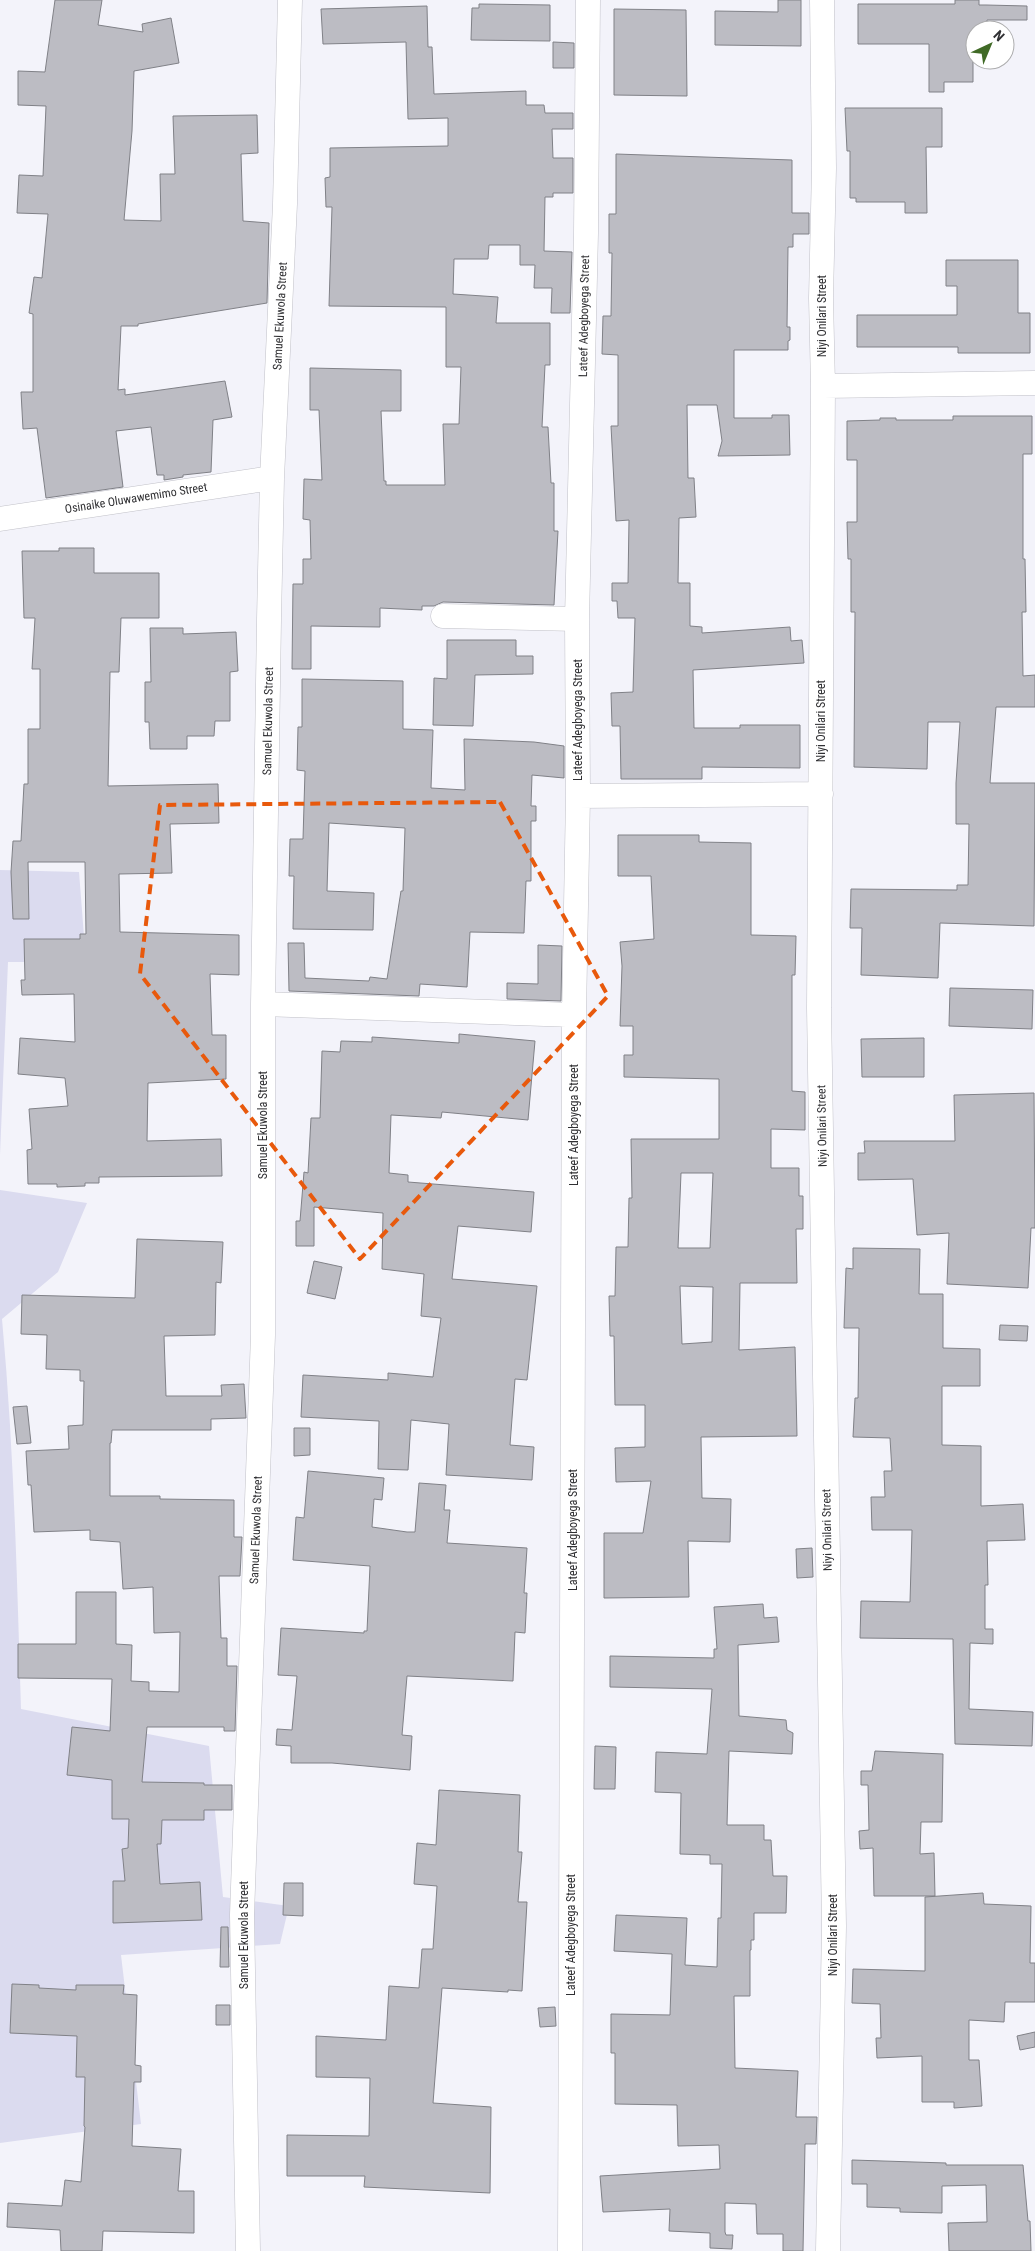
<svg xmlns="http://www.w3.org/2000/svg" width="1035" height="2251" viewBox="0 0 1035 2251" font-family="'Roboto Condensed',sans-serif">
<style>
.green{fill:#dbdbef}
.building{fill:#bcbcc3;stroke:#808187;fill-rule:evenodd}
.lines{fill:none;stroke-linecap:round;stroke-linejoin:round}
.minor-casing{stroke:#c1c1c8;stroke-width:25}
.minor{stroke:#fff;stroke-width:24}
.marked{fill:none;stroke:#e8590c;stroke-width:4;stroke-dasharray:10 6;stroke-linejoin:round}
.labels{text-anchor:middle;dominant-baseline:central;stroke-width:4;stroke-linejoin:round;paint-order:stroke}
.street-label{font-size:12px;fill:#303033;stroke:#fff}
</style>
<rect width="100%" height="100%" fill="#f3f3fa"/>
<!-- green -->
<path class="green" d="M0 870 79 872 86 962H8L0 1155Z
M0 1190 87 1203 58 1272 2 1319C14 1449 17 1579 21 1709L209 1746 223 1897 289 1906 280 1944 121 1955 141 2124 0 2143Z"/>
<!-- building -->
<path class="building" d="M55 0H102L98 25 143 32 142 24 171 18 179 63 134 71 132 131 124 220 161 221 160 174H175L173 116 257 115 258 153 241 154 243 221 269 223 268 265 267 303 138 324V326H121L118 390 125 389V395L225 381 232 417 213 420 211 472 183 475V477L164 480V475H157L151 427 116 431 123 487 46 498 37 428 23 429 21 392H33V314L29 313 34 277 42 278 48 214 17 213 19 175 43 176 46 106 18 105V71L45 72Z
M778 0H801V46L715 45V11L778 12Z
M955 0H979V5H986L1027 6V20H987V30H975V34L973 33V82H944V92H929V44H858V4H955Z
M479 4 550 5V41L471 40 472 8H479Z
M427 6 428 47H432L434 94 526 91V105H544L545 113H573V129H552L553 158H573V193H553V197H545L544 251 572 252 570 313H551L552 288H534L535 265H520V245H489L488 259H454L453 294 498 297 496 323H550V365H545L542 427H548L551 483H554V531H558L554 605 443 602 434 606H422V610L380 608V627L311 626V669H292L293 584H303V559H311L310 520 303 519 304 479 322 480 319 410H310V368L401 370V411H381L384 481H386V485H445L443 424H459L461 367H446V307L329 306 332 207H326L325 178 330 177V148L448 146V118L408 119 406 42 323 44 321 9Z
M614 9 686 10 687 96 614 95Z
M553 42 574 43V68H553Z
M845 108H942V147H926L927 213H905V202H856V198H850V151H847Z
M616 154 792 160V213H809V234H793V247H788L787 327H790V340L788 341V350H734V418H772V415H789L790 455 718 456 722 441 717 405H687L688 478H694L696 517 679 518 678 583H690V626L702 627V633L790 627 791 641 802 640 804 663 693 670 694 728H740V725H800V768L702 767V779H621L620 726H612L611 693 633 692 635 618H618L617 601H612V583H628L629 520 616 521 611 426H618V355L602 354 603 316H611L612 253H609V214H616Z
M946 260H1018V313H1030V353H958V347H857V315H957V286H946Z
M953 416H1032V454H1023V559H1025L1026 612H1022L1023 676 1035 675V707H996L990 783H1035L1034 926 940 923 938 978 861 975 862 928H850L851 889 957 890V885H968L969 824H956V783L960 722H928L927 769 854 767 855 612H851V559H848L847 522H857V460H847V421L880 420V418H896V420H953Z
M59 548H94V573H159V618H121L119 672H110L108 786 218 784 219 823 170 824 172 873 119 874 120 932 239 935V975L210 974 212 1035H226V1079L148 1083 147 1141 221 1139 222 1176 99 1177V1183H85V1186L57 1187V1184H28L27 1150 32 1149 29 1109 68 1106 65 1078 18 1074 20 1038 75 1042 74 994 22 995 21 980H25L24 939H80V934H86L85 862H28L29 919H13L11 872 13 841H21L24 784H28V729H40V669H32L35 618H24L22 551H59Z
M150 628H183V634L236 632 238 671 230 672V721H215L214 736H187V749H150L149 722H145V682H151Z
M447 640H516V656H533V674L475 675 473 726 433 725 434 678 447 679Z
M302 679 403 681V729L433 730 431 788 465 790 464 739 534 742 564 746V778L532 775 531 806H536V821H531V881H526L524 933 470 932 467 987 420 984 419 996 289 991 288 943H304L305 978 369 981 370 977 387 979 401 891H403L405 828 329 823 327 891 374 893 373 930 293 929 294 876H289L290 839H303L305 771 297 770 298 727H302Z
M618 835H699V842L751 843V935L796 936 795 975H792V1091L805 1092V1130L771 1129V1168H799V1196H803V1229H796L797 1283H740L739 1350 795 1347 797 1436 701 1437 702 1498 731 1499 730 1542 688 1541 689 1597 604 1598V1533H643L651 1481 616 1482 615 1448 645 1447V1405H615L614 1336H610L609 1296H615L616 1247H628L629 1198H632L631 1139H719V1079L624 1077V1055H633V1026H620L622 966 620 942 654 939 651 876H618ZM681 1173H713L710 1248H678ZM680 1286 713 1287 712 1342 682 1344Z
M538 945 562 946 561 1001 507 999V983L538 984Z
M950 988 1033 990 1032 1029 949 1026Z
M459 1034 535 1041 528 1120 442 1112 441 1118 391 1115 389 1173 408 1175V1182L534 1192 531 1232 458 1226 452 1279 537 1286 527 1380 515 1379 510 1445 534 1447 532 1480 446 1475 449 1424 411 1420 408 1470 378 1469 379 1421 301 1417 303 1375 388 1380V1373L433 1377 441 1318 421 1316 424 1274 382 1269 383 1213 314 1207V1246H296V1221H300L304 1172 308 1173 311 1118H320L322 1051 340 1052 341 1041 372 1042V1037L459 1043Z
M924 1038V1077H862L861 1039Z
M1034 1093 1035 1228H1031L1028 1288 947 1284 949 1233 917 1235 913 1179 858 1180V1153H865L864 1141H955L954 1095Z
M137 1239 223 1242 221 1283 216 1282 215 1335 164 1336 166 1396H222L221 1385 244 1384 246 1418 211 1419V1430H112L111 1443H110V1496H160V1499L234 1500V1537H242L240 1576H219L221 1638H227V1666H237L235 1731H224V1727H147L142 1782 204 1783V1785H232V1810H204V1820H162L161 1844H157L160 1884 200 1882 202 1920 113 1923V1881H125L122 1849 128 1848 129 1819H112V1780L67 1775 72 1727 110 1731 112 1679 18 1678V1644H76V1592H116V1644L132 1645 131 1681 149 1682V1691L179 1692 180 1632 154 1633 153 1587 123 1589 120 1542 90 1540V1530L34 1532 31 1485H28L26 1451 69 1449 68 1426 83 1425 84 1381H80V1370L46 1369 47 1335 21 1334 22 1295 135 1298Z
M853 1248 920 1249 919 1294H943V1348L980 1349V1386H942V1445L981 1446V1506L1023 1504 1025 1540 987 1541 988 1585H985V1629H993V1644L970 1643 969 1709 1033 1712 1032 1746 955 1744 953 1639 860 1638 861 1601 910 1602 912 1530H872L871 1497H885L884 1471H892L890 1438 853 1437 855 1398H858L859 1328H844L846 1268 853 1269Z
M314 1261 342 1267 335 1299 307 1293Z
M1000 1325 1028 1326 1027 1341 999 1340Z
M27 1406 31 1443 17 1444 13 1407Z
M294 1428H310V1455L294 1456Z
M308 1471 384 1478 382 1500 374 1499 372 1527 407 1532H415L419 1483 446 1485 444 1510H450L447 1543 527 1548 524 1593H527L525 1633 515 1632 513 1681 407 1676 402 1735 412 1736 410 1770 332 1763H291V1746L276 1745 277 1729 292 1730 297 1676 278 1675 281 1628 364 1633V1631H367L370 1566 293 1560 296 1517 304 1518Z
M812 1548 813 1577 797 1578 796 1549Z
M763 1604 764 1618 777 1617 779 1642 738 1645 739 1716 786 1720 787 1730 793 1733 792 1754 729 1751 727 1825H764V1840H771L773 1876H787L786 1913H754V1940H751V1950H750V1996H734L735 2068 798 2071 796 2117H817L816 2144H805L803 2251H783V2234H757L756 2204 725 2203V2232L726 2235H733L732 2249 710 2248V2233L669 2231 670 2209 603 2212 600 2176 720 2169 719 2145 678 2146 677 2105 615 2104V2053H611V2014L670 2015 672 1954 614 1951 616 1915 687 1918 685 1965 717 1967 718 1918H721L722 1864H710V1855L680 1854 681 1793 655 1792 656 1752 707 1754 712 1689 610 1687V1656L714 1658V1649H717L714 1607Z
M595 1746 616 1747 615 1789H594Z
M875 1751 943 1754 942 1822H921L920 1854 934 1853 935 1896H874L873 1848 860 1849 859 1831 869 1830 868 1785H861V1771H872Z
M439 1790 520 1795 518 1852H522L518 1902H527L522 1991 508 1990V1992L442 1988 433 2103 491 2107 490 2193 364 2187 365 2176H287V2135L369 2136 370 2078 316 2077V2036L386 2040 389 1986 419 1988 422 1949H433L437 1886 414 1884 417 1843 436 1845Z
M284 1883H303V1916L283 1915Z
M983 1893 984 1904 1031 1906 1030 1963H1035V2002H1005L1004 2022 969 2020V2060H979L982 2106 954 2108V2102H922V2056L877 2058 876 2038H881L880 2004 852 2003 853 1969 925 1971V1897Z
M221 1927H228L229 1967H220Z
M12 1984 39 1985V1988L76 1990V1985H124L123 1994 137 1995 135 2065 141 2066V2082H134L132 2146 181 2149 178 2191H194V2233L103 2231 102 2251H61L60 2230 7 2227 8 2203 62 2206 65 2180 81 2182 85 2127 84 2126 85 2077H76L77 2036 10 2033Z
M216 2005H230V2025H216Z
M555 2007 556 2026 540 2027 538 2008Z
M1035 2032V2047L1020 2050 1017 2036Z
M852 2160 946 2163V2165H1023L1028 2221H1030L1031 2251H949L948 2223 987 2222 986 2185 942 2186V2213L900 2212V2208L867 2207V2184H852Z"/>
<g class="lines">
<defs>
<path id="minor" d="M822 0 824 168 821 298 823 386 819 1008 834 1926 828 2251
M823 386 1035 383
M0 519 272 478
M443 616 577 619
M578 796 821 794
M263 1004 574 1015
M248 2251 242 1915 263 1335V1004L269 620 272 478 285 204 290 0
M570 2251 574 1015 578 796 577 619 586 233 588 0"/>
</defs>
<!-- minor casing -->
<use href="#minor" class="minor-casing"/>
<!-- minor -->
<use href="#minor" class="minor"/>
</g>
<!-- marked area -->
<path class="marked" d="M500 802 608 996 360 1259 140 974 160 805Z"/>
<g class="labels">
<!-- street labels -->
<g class="street-label">
<text transform="translate(280 316) rotate(-87)">Samuel Ekuwola Street</text>
<text transform="translate(584 316) rotate(-89)">Lateef Adegboyega Street</text>
<text transform="translate(822 316) rotate(-90)">Niyi Onilari Street</text>
<text transform="translate(136 498) rotate(-9)">Osinaike Oluwawemimo Street</text>
<text transform="translate(578 720) rotate(-90)">Lateef Adegboyega Street</text>
<text transform="translate(268 721) rotate(-89)">Samuel Ekuwola Street</text>
<text transform="translate(821 721) rotate(-90)">Niyi Onilari Street</text>
<text transform="translate(263 1125) rotate(-90)">Samuel Ekuwola Street</text>
<text transform="translate(574 1125) rotate(-90)">Lateef Adegboyega Street</text>
<text transform="translate(822 1126) rotate(-91)">Niyi Onilari Street</text>
<text transform="translate(256 1530) rotate(-88)">Samuel Ekuwola Street</text>
<text transform="translate(573 1530) rotate(-90)">Lateef Adegboyega Street</text>
<text transform="translate(827 1530) rotate(-91)">Niyi Onilari Street</text>
<text transform="translate(244 1935) rotate(-90)">Samuel Ekuwola Street</text>
<text transform="translate(571 1935) rotate(-90)">Lateef Adegboyega Street</text>
<text transform="translate(833 1935) rotate(-90)">Niyi Onilari Street</text>
</g>
</g>
<!-- north arrow -->
<g transform="translate(990 45) rotate(44)"><circle r="24" fill="#ffffff" stroke="#acacad"/>
<path d="M0-4L9 19L0 12L-9 19Z" fill="#406a26"/>
<text y="-8" font-size="14" font-weight="bold" text-anchor="middle" fill="#303033">N</text>
</g>
</svg>
